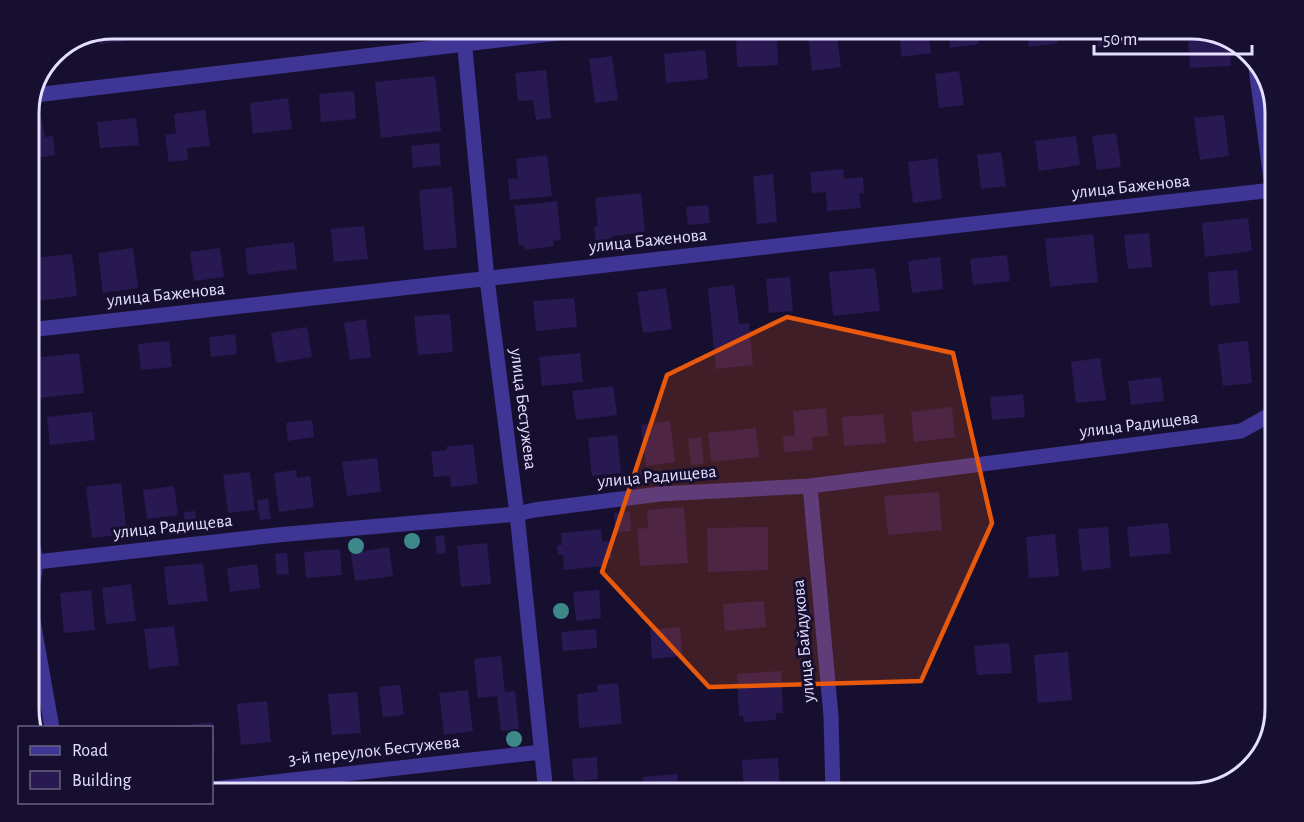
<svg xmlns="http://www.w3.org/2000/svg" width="1304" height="822" viewBox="0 0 1304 822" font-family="'Alegreya Sans',sans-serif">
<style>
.building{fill:#291953}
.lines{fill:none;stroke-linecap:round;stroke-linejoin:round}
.street{stroke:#3f3594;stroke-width:15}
.tree{fill:#3d8989}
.marked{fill:#e8590c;fill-opacity:0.2;stroke:#e8590c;stroke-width:4.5;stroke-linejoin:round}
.labels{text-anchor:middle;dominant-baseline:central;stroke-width:6;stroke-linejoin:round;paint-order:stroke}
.street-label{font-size:18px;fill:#e4deff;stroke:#170f30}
.rim{fill:none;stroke:#e4deff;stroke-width:3}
</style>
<rect width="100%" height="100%" fill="#170f30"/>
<!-- building -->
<path class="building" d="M113 28H124L126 41 99 44 98 35Z
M167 28H214V31L168 36Z
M817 28H836L841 67 812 71 807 30Z
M898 28H928L931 53 902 57Z
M948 28H977L979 44 950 48Z
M1027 28H1057L1058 43 1029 47Z
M1096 28H1125L1127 43 1098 47Z
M777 36 778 65 737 67 736 37Z
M1225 39 1229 40 1231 66 1190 68 1188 41Z
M705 50 708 79 666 83 664 54Z
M612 56 618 100 595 103 589 59Z
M546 70 551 118 536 120 533 100 518 101 515 73Z
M959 71 964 105 939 108 935 74Z
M435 76 441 131 381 138 375 82Z
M354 91 356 119 321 122 319 94Z
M288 98 292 129 253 134 250 103Z
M205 110 210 146 187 148 188 160 169 162 165 135 176 134 174 114Z
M1224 115 1229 156 1200 160 1194 118Z
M41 117 45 137 53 136 55 155 29 159V119Z
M136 118 139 145 100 148 97 122Z
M1116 133 1121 167 1097 170 1092 136Z
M1076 136 1080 165 1039 171 1035 141Z
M439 143 441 165 413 168 411 146Z
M1001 152 1006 186 981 189 977 155Z
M547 155 552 196 510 200 508 179 518 178 516 159Z
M937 158 942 199 913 203 908 162Z
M843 169 844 179 863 177 864 193 859 194 861 208 827 211 826 192 812 193 810 172Z
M773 174 777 222 757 224 753 176Z
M452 187 457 248 424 250 419 190Z
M641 193 645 232 612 236 613 249 597 250 594 227 598 226 595 198Z
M557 201 561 240 553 241 554 246 525 250 524 245H519L514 206Z
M708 205 710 223 688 225 686 207Z
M1248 218 1252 251 1205 257 1202 223Z
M364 226 368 259 334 262 331 229Z
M1149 233 1152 267 1128 269 1124 235Z
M1093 234 1098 282 1050 287 1045 239Z
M294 242 297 269 248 275 245 248Z
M133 248 138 288 103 293 98 253Z
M220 248 224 277 194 281 190 252Z
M72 254 77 296 37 301 33 258Z
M1007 255 1010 281 973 285 970 259Z
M940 257 943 289 912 293 908 261Z
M875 268 880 311 833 316 829 272Z
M1237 270 1240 303 1210 306 1208 272Z
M790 277 793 311 769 313 766 279Z
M734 285 739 324 749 323 753 365 716 369 708 288Z
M666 288 672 329 643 333 637 292Z
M574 298 577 327 536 331 533 301Z
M450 314 453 352 418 355 414 316Z
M366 319 371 357 350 360 344 323Z
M307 327 312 357 276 363 271 333Z
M235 334 237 354 211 357 209 337Z
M169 341 172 367 141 370 138 344Z
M1248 341 1252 383 1223 386 1218 344Z
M79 353 84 393 39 398 34 358Z
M580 353 583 382 542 386 539 357Z
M1100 358 1106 400 1076 403 1071 362Z
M1161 377 1164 401 1131 405 1128 381Z
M613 386 617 415 576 420 572 391Z
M1023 394 1025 417 992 420 990 397Z
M952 407 955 437 914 442 911 412Z
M826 408 828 436 812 437 813 450 784 452 783 436 795 435 793 411Z
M92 412 95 440 50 445 47 417Z
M883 414 886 443 844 446 842 417Z
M312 420 314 437 288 441 286 423Z
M670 421 675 462 646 466 641 425Z
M756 428 759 457 711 462 708 433Z
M617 435 621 473 592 476 588 438Z
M701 437 704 464 691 465 688 439Z
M473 444 478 484 451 487 450 476 434 477 431 452 447 450 446 447Z
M377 458 381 492 347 496 342 462Z
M296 470 297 478 310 476 314 507 279 512 274 473Z
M250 472 255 510 228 513 223 475Z
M121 483 127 534 92 538 86 487Z
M174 486 178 515 147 519 143 490Z
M939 492 942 530 888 535 884 496Z
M268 499 271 519 260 520 257 500Z
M684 507 688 563 640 566 637 529 648 528 647 510Z
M195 511 196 527 185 528 184 512Z
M630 512 631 531 615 532 614 513Z
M1168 523 1171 553 1130 557 1127 527Z
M768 527V570L708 572 707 528Z
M1108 527 1111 568 1082 571 1078 529Z
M601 529 602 542 610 541 612 559H604V566L564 570 563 555H558L557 545H562L561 533Z
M1055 534 1059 576 1029 578 1026 537Z
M444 535 446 553 437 554 435 536Z
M487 543 491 584 461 587 457 546Z
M389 547 393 576 355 581 351 553Z
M340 549 342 575 306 578 304 552Z
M287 553 289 574 277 575 275 554Z
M203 563 208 601 168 605 164 567Z
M257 564 260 588 230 592 227 568Z
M131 584 136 621 106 624 102 588Z
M91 590 95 630 64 633 60 593Z
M599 590 601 618 576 621 573 592Z
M764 601 766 627 725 631 723 604Z
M174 626 179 665 149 669 144 629Z
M680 627 682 656 652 659 650 630Z
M596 629 597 648 563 651 561 632Z
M1009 643 1012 673 977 675 974 646Z
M1068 652 1072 700 1038 703 1034 655Z
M501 656 505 692 515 691 519 729 501 731 497 696 478 698 474 659Z
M781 671 783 713H776V720L744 722 743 716H739L737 674Z
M618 683 622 724 579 728 577 694 598 692 597 685Z
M400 685 404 715 383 717 379 687Z
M468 690 473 731 444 735 439 693Z
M357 692 361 733 332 735 328 694Z
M267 701 271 742 241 745 237 704Z
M212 722 213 728H178V726Z
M212 728 215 749H212Z
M597 757 598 779 574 781 572 759Z
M778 758 780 793H744L742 760Z
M677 774 679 793H644L643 777Z
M515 789V793H490V792Z
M1162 789 1163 793H1143L1142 792Z
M1019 790 1020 793H1003V792Z"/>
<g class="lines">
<!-- street -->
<path class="street" d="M463 28 487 279 517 514 546 793
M1255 61 1275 209
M35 95 601 28
M29 330 1273 190
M810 486 831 716 833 793
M29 527 36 562 30 604 52 728
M36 562 277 535 517 514 534 510 660 494 810 486 1241 431 1275 412
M212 789 541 752"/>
</g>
<!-- trees -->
<g class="tree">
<circle cx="412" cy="541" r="8"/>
<circle cx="356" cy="546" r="8"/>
<circle cx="561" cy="611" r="8"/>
<circle cx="514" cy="739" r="8"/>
</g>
<!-- marked area -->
<path class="marked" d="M787 317 953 353 992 523 921 681 709 687 602 572 667 375Z"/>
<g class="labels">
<!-- street labels -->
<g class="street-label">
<text transform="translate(1131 187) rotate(-6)">улица Баженова</text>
<text transform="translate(648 241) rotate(-6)">улица Баженова</text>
<text transform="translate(166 295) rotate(-6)">улица Баженова</text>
<text transform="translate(523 409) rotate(83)">улица Бестужева</text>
<text transform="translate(1139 425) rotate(-7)">улица Радищева</text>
<text transform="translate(657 477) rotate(-5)">улица Радищева</text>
<text transform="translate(173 527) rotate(-6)">улица Радищева</text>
<text transform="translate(804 641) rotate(-95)">улица Байдукова</text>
<text transform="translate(374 751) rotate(-6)">3-й переулок Бестужева</text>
</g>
</g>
<!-- crop -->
<path d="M0 0H1304V822H0ZM113 39H1191A74 74 0 0 1 1265 113V709A74 74 0 0 1 1191 783H113A74 74 0 0 1 39 709V113A74 74 0 0 1 113 39Z" fill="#170f30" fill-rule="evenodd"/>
<path class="rim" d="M113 39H1191A74 74 0 0 1 1265 113V709A74 74 0 0 1 1191 783H113A74 74 0 0 1 39 709V113A74 74 0 0 1 113 39Z"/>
<!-- legend -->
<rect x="18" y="726" width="195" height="78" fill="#170f30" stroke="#696283" stroke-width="1.5"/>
<rect x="30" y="746" width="30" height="9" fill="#3f3594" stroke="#696283" stroke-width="1.5"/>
<text x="72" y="756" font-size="18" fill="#e4deff">Road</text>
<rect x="30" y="771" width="30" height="18" fill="#291953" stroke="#696283" stroke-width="1.5"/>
<text x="72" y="786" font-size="18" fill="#e4deff">Building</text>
<!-- scale -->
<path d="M1094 45v9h158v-9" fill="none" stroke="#e4deff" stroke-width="3"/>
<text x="1103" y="45" font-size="18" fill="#e4deff" stroke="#170f30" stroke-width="4.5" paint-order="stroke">50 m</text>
</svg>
